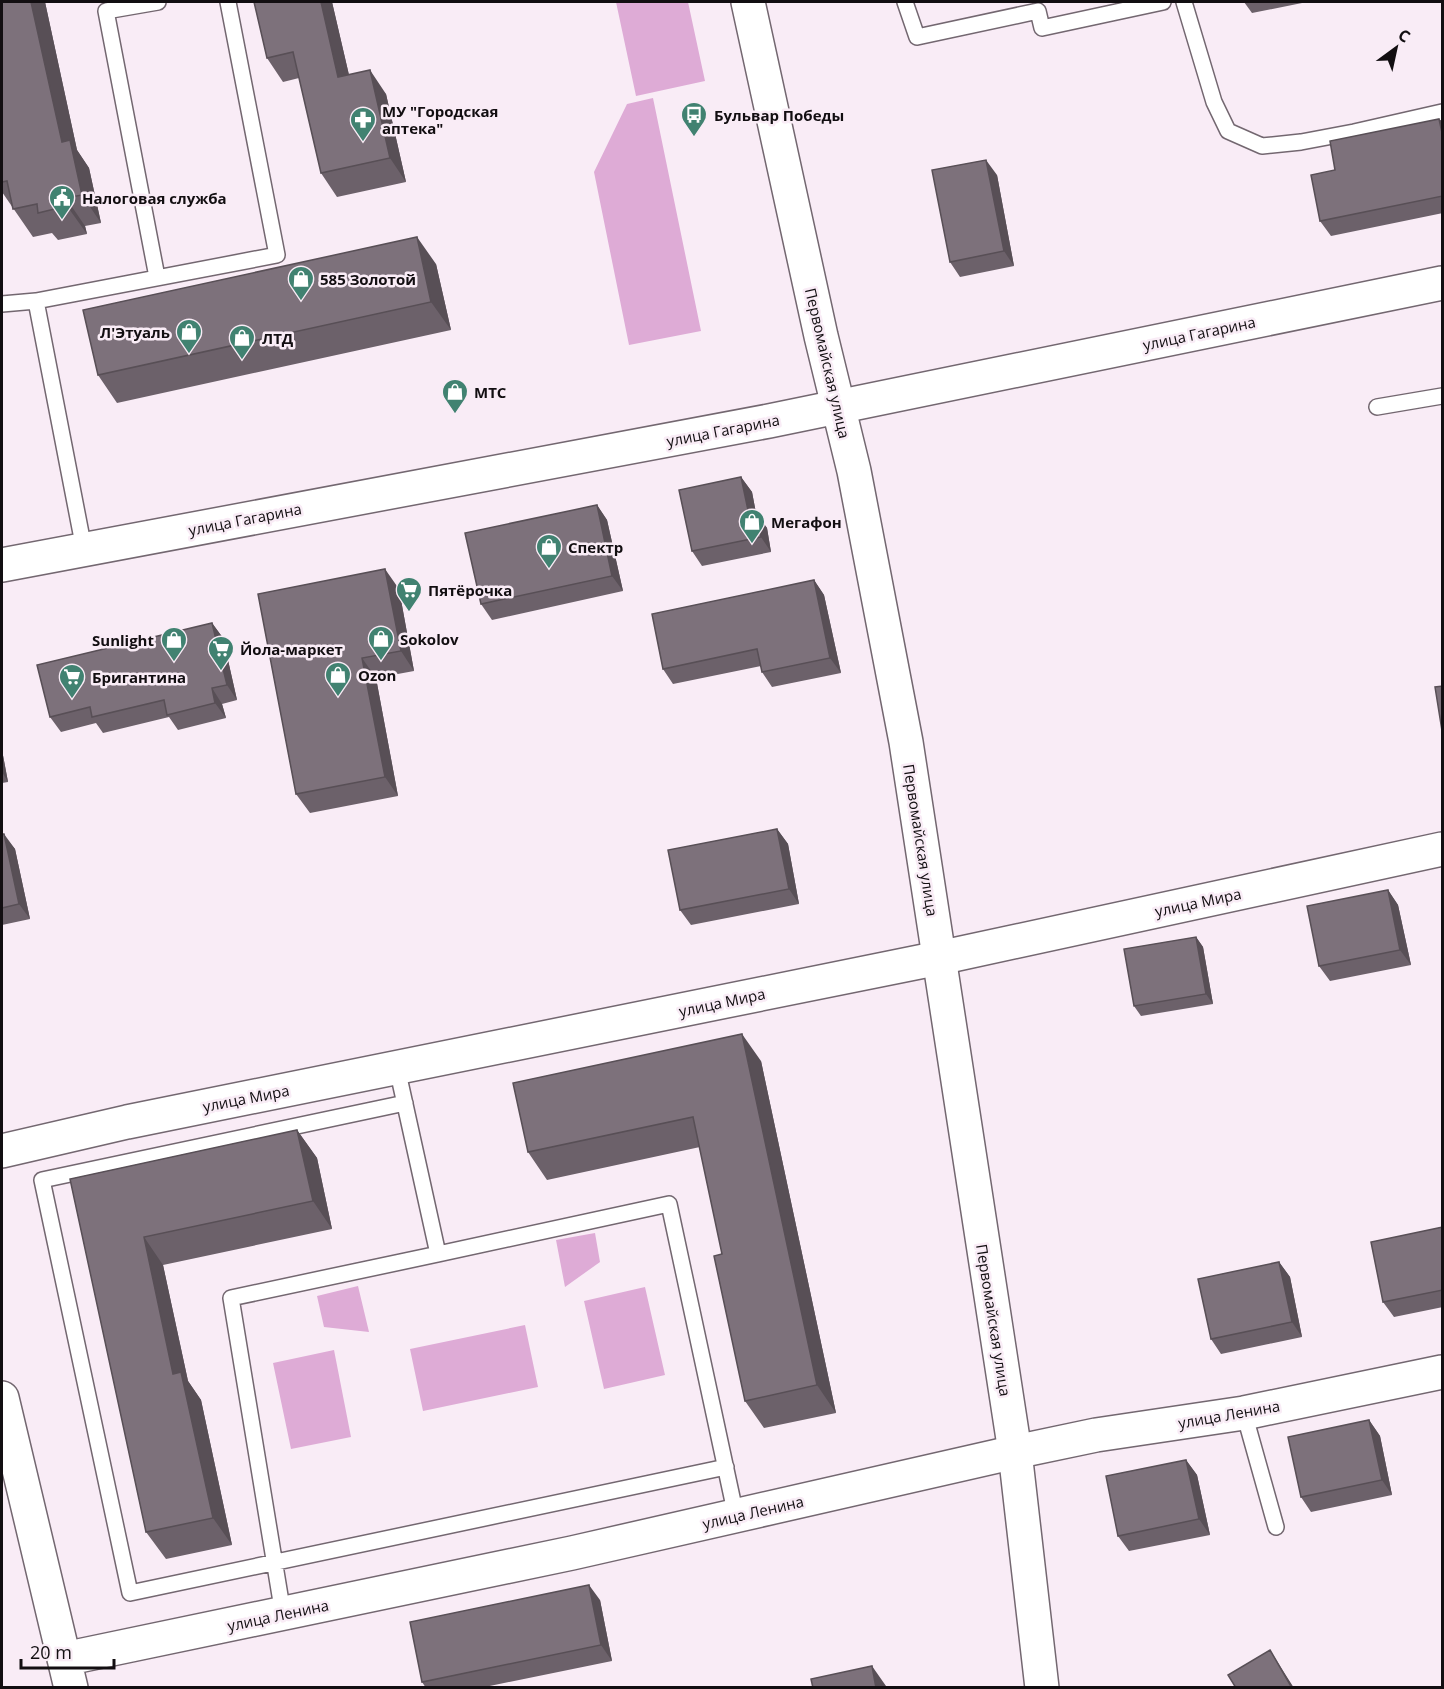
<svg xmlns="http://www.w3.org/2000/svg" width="1444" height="1689" viewBox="0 0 1444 1689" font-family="'Open Sans',sans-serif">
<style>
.green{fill:#deabd6}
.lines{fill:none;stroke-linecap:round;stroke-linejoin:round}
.service-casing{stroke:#736770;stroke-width:18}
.tertiary-casing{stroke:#736770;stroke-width:36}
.secondary-casing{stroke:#736770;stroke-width:36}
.service{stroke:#fff;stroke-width:15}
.tertiary{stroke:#fff;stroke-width:33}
.secondary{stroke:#fff;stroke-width:33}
.wall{fill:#6c616a}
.shaded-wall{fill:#584f56}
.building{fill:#7d717b;stroke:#584f56;stroke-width:1.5}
.labels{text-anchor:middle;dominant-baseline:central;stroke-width:5;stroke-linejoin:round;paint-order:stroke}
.poi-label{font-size:15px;font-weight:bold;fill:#120e11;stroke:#f9ecf6;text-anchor:start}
.street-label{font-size:15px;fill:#120e11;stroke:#f9ecf6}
</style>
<rect width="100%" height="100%" fill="#f9ecf6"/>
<!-- green -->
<path class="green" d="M616 2H688L705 81 636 96Z
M653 98 701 331 629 345 594 172 627 104Z
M595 1233 600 1262 565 1287 556 1240Z
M358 1286 369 1332 324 1327 317 1296Z
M645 1287 665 1375 604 1389 584 1301Z
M525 1325 538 1387 423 1411 410 1349Z
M334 1350 351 1437 291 1449 273 1363Z"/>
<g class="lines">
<defs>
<path id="service" d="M905 2 917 37 1038 11 1042 28 1163 2
M1184 2 1214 102 1228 131 1262 146 1301 142 1354 132 1442 112
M157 277 106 11 158 2
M2 304 36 301
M1377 407 1442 396
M84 549 36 301 277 255 228 2
M397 1068 438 1254 669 1204 736 1516
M405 1103 42 1180 130 1593 726 1467
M1244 1413 1276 1527
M283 1614 231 1298 438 1254"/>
<path id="tertiary" d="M2 565 769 421 1442 283
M2 1151 127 1122 939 958 1442 849
M2 1398 71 1688
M64 1659 572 1553 1015 1452 1096 1435 1244 1413 1442 1372"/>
<path id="secondary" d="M748 2 821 336 854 471 906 742 1015 1452 1042 1688"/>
</defs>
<!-- service casing -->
<use href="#service" class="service-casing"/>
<!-- tertiary casing -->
<use href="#tertiary" class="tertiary-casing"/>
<!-- secondary casing -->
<use href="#secondary" class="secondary-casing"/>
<!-- service -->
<use href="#service" class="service"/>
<!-- tertiary -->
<use href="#tertiary" class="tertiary"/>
<!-- secondary -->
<use href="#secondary" class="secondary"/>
</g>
<!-- wall -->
<path class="wall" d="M2 2H45L77 150 89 168 101 223 85 226 87 234 58 240 52 233 33 237 2 192Z
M254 2H332L349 75 386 94 406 182 337 197 321 173 299 78 283 82 267 58Z
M1244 2H1307L1252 13Z
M1439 119 1443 124V213L1331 236 1320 221 1335 170Z
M997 175 1014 266 960 277 950 262Z
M436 264 451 330 117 403 98 375Z
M741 477 752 492 756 513 767 528 771 552 702 566 692 551Z
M597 505 607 520 623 591 492 620 481 604Z
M814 580 824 595 841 673 772 687 762 672 761 666 673 684 663 669Z
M399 589 414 671 376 678 398 796 310 813 296 794 258 594Z
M212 623 223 638 237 700 222 704 226 718 178 730 169 717 103 733 96 723 61 732 50 717Z
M2 750 8 782 2 783Z
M777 829 788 844 799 904 691 925 680 910Z
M2 834 15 849 30 919 2 925Z
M1388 890 1398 905 1411 965 1330 981 1319 966Z
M1196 937 1203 947 1213 1004 1141 1016 1134 1006Z
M761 1061 836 1413 764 1428 745 1401 722 1254 700 1147 547 1180 528 1152Z
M297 1130 317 1158 332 1229 163 1265 188 1381 201 1400 232 1545 166 1559 146 1532 70 1179Z
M1443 1227V1307L1394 1317 1383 1302Z
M1279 1262 1290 1277 1302 1337 1221 1354 1211 1339Z
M1369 1420 1380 1436 1392 1495 1311 1512 1301 1497Z
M1186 1460 1197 1475 1210 1535 1129 1551 1118 1536Z
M600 1600 612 1661 480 1688H426L422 1682Z"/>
<!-- shaded-wall -->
<path class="shaded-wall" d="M31 2H45L77 150 89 168 101 223 82 195 62 142Z
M321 2H332L355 101 338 77Z
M370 70 386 94 406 182 390 158Z
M1439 119 1443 124V137Z
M986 160 997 175 1014 266 1004 251Z
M66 198 85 226 87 234 67 206Z
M417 237 436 264 451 330 431 302Z
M741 477 752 492 756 513 767 528 771 552 761 537 749 515Z
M597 505 607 520 623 591 612 576Z
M385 569 399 589 414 671 401 651Z
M814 580 824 595 841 673 830 658Z
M212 623 223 638 237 700 227 685Z
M362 658 376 678 398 796 385 777Z
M212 688 222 704 226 718 215 703Z
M2 750 8 782 2 772Z
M777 829 788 844 799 904 789 889Z
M4 834 15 849 30 919 19 904Z
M1388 890 1398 905 1411 965 1400 950Z
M1196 937 1203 947 1213 1004 1206 994Z
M742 1034 761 1061 836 1413 817 1385Z
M297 1130 317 1158 332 1229 313 1201Z
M144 1237 163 1265 188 1381 201 1400 232 1545 213 1518 173 1374Z
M1279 1262 1290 1277 1302 1337 1292 1322Z
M1369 1420 1380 1436 1392 1495 1382 1480Z
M1186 1460 1197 1475 1210 1535 1199 1519Z
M589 1585 600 1600 612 1661 601 1645Z
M1270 1650 1280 1666 1294 1688H1292Z
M872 1666 886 1686V1688H876Z"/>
<!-- building -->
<path class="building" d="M2 2H31L62 142 70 140 82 195 66 198 67 206 38 213 37 204 13 209 7 181 2 182Z
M254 2H321L338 77 370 70 390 158 321 173 293 52 267 58Z
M1439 119 1443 137V196L1320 221 1311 175 1335 170 1330 141Z
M986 160 1004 251 950 262 932 170Z
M417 237 431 302 98 375 83 310Z
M741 477 749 515 756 513 761 537 692 551 679 490Z
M597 505 612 576 481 604 465 533Z
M385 569 401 651 362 658 385 777 296 794 258 594Z
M814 580 830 658 762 672 757 649 663 669 652 614Z
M212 623 227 685 212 688 215 703 167 715 164 700 92 717 90 707 50 717 37 665Z
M1443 686V737L1435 687Z
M777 829 789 889 680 910 668 850Z
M2 834H4L19 904 2 908Z
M1388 890 1400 950 1319 966 1307 906Z
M1196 937 1206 994 1134 1006 1124 949Z
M742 1034 817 1385 745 1401 714 1256 722 1254 693 1117 528 1152 513 1083Z
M297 1130 313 1201 144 1237 173 1374 181 1372 213 1518 146 1532 70 1179Z
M1443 1227V1290L1383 1302 1371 1242Z
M1279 1262 1292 1322 1211 1339 1198 1279Z
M1369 1420 1382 1480 1301 1497 1288 1437Z
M1186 1460 1199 1519 1118 1536 1106 1476Z
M589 1585 601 1645 422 1682 410 1622Z
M1270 1650 1292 1688H1236L1228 1675Z
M872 1666 876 1688H813L811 1679Z"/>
<!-- icons -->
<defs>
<symbol id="bus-pin" viewBox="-11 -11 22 30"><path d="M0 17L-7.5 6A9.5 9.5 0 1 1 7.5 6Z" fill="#418271" stroke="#f9ecf6"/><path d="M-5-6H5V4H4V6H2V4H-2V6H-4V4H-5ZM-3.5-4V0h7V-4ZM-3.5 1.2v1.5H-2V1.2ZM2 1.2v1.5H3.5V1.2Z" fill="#fff"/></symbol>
<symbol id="pharmacy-pin" viewBox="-11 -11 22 30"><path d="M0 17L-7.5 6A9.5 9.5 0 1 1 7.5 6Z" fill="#418271" stroke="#f9ecf6"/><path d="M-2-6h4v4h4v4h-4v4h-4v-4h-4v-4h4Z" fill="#fff"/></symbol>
<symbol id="civic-pin" viewBox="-11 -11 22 30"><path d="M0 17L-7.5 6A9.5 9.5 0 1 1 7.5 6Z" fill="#418271" stroke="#f9ecf6"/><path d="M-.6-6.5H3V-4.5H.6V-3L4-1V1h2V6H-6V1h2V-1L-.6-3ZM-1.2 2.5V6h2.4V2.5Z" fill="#fff"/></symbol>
<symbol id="shop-pin" viewBox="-11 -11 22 30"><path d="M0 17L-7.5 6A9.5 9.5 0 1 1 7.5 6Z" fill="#418271" stroke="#f9ecf6"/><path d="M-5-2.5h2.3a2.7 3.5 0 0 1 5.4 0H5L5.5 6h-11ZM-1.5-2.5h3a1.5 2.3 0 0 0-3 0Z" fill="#fff"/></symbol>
<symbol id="supermarket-pin" viewBox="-11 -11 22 30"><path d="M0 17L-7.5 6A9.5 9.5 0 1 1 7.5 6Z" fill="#418271" stroke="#f9ecf6"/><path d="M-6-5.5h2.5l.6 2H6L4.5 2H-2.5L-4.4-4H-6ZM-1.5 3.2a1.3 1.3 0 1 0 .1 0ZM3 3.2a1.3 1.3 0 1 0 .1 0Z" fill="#fff"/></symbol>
</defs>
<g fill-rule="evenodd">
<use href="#bus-pin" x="679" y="100" width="30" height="40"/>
<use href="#pharmacy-pin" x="348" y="105" width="30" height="40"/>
<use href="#civic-pin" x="47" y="183" width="30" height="40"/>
<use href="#shop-pin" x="286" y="264" width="30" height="40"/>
<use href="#shop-pin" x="174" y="317" width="30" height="40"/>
<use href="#shop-pin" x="227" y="323" width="30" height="40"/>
<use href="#shop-pin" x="440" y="377" width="30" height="40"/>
<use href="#shop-pin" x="737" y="507" width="30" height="40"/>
<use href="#shop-pin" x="534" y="532" width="30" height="40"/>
<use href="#supermarket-pin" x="394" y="575" width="30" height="40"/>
<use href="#shop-pin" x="366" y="624" width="30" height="40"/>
<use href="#shop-pin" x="159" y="625" width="30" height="40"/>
<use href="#supermarket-pin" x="206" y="634" width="30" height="40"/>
<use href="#shop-pin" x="323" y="660" width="30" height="40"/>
<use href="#supermarket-pin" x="57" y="662" width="30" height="40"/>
</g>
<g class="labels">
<!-- poi labels -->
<g class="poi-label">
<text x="382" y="111">МУ "Городская<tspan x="382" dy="17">аптека"</tspan></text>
<text x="714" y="115">Бульвар Победы</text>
<text x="82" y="198">Налоговая служба</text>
<text x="320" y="279">585 Золотой</text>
<text x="170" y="332" text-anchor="end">Л'Этуаль</text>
<text x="262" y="338">ЛТД</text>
<text x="474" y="392">МТС</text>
<text x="771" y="522">Мегафон</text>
<text x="568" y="547">Спектр</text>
<text x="428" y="590">Пятёрочка</text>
<text x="400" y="639">Sokolov</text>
<text x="154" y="640" text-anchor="end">Sunlight</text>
<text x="240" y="649">Йола-маркет</text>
<text x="358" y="675">Ozon</text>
<text x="92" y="677">Бригантина</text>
</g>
<!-- street labels -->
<g class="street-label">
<text transform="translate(1199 333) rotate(-12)">улица Гагарина</text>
<text transform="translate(828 363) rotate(77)">Первомайская улица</text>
<text transform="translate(723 430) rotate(-11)">улица Гагарина</text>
<text transform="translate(245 519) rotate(-11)">улица Гагарина</text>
<text transform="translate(921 840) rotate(81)">Первомайская улица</text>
<text transform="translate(1198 902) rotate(-12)">улица Мира</text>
<text transform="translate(722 1002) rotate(-12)">улица Мира</text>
<text transform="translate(246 1098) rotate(-11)">улица Мира</text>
<text transform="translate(994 1320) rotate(81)">Первомайская улица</text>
<text transform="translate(1229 1414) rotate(-10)">улица Ленина</text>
<text transform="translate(753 1512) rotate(-13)">улица Ленина</text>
<text transform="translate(278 1615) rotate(-12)">улица Ленина</text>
</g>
</g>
<!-- border -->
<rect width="1444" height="1689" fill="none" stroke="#120e11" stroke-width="6"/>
<!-- north arrow -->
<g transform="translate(1396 48) rotate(33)" stroke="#f9ecf6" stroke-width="4.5" paint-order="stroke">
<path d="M0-4.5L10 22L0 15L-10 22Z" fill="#120e11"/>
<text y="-9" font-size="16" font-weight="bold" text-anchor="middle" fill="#120e11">С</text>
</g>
<!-- scale -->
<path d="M21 1659v9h93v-9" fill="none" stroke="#120e11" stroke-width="3"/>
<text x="30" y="1659" font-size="18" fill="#120e11" stroke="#f9ecf6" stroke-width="4.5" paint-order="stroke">20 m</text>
</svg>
